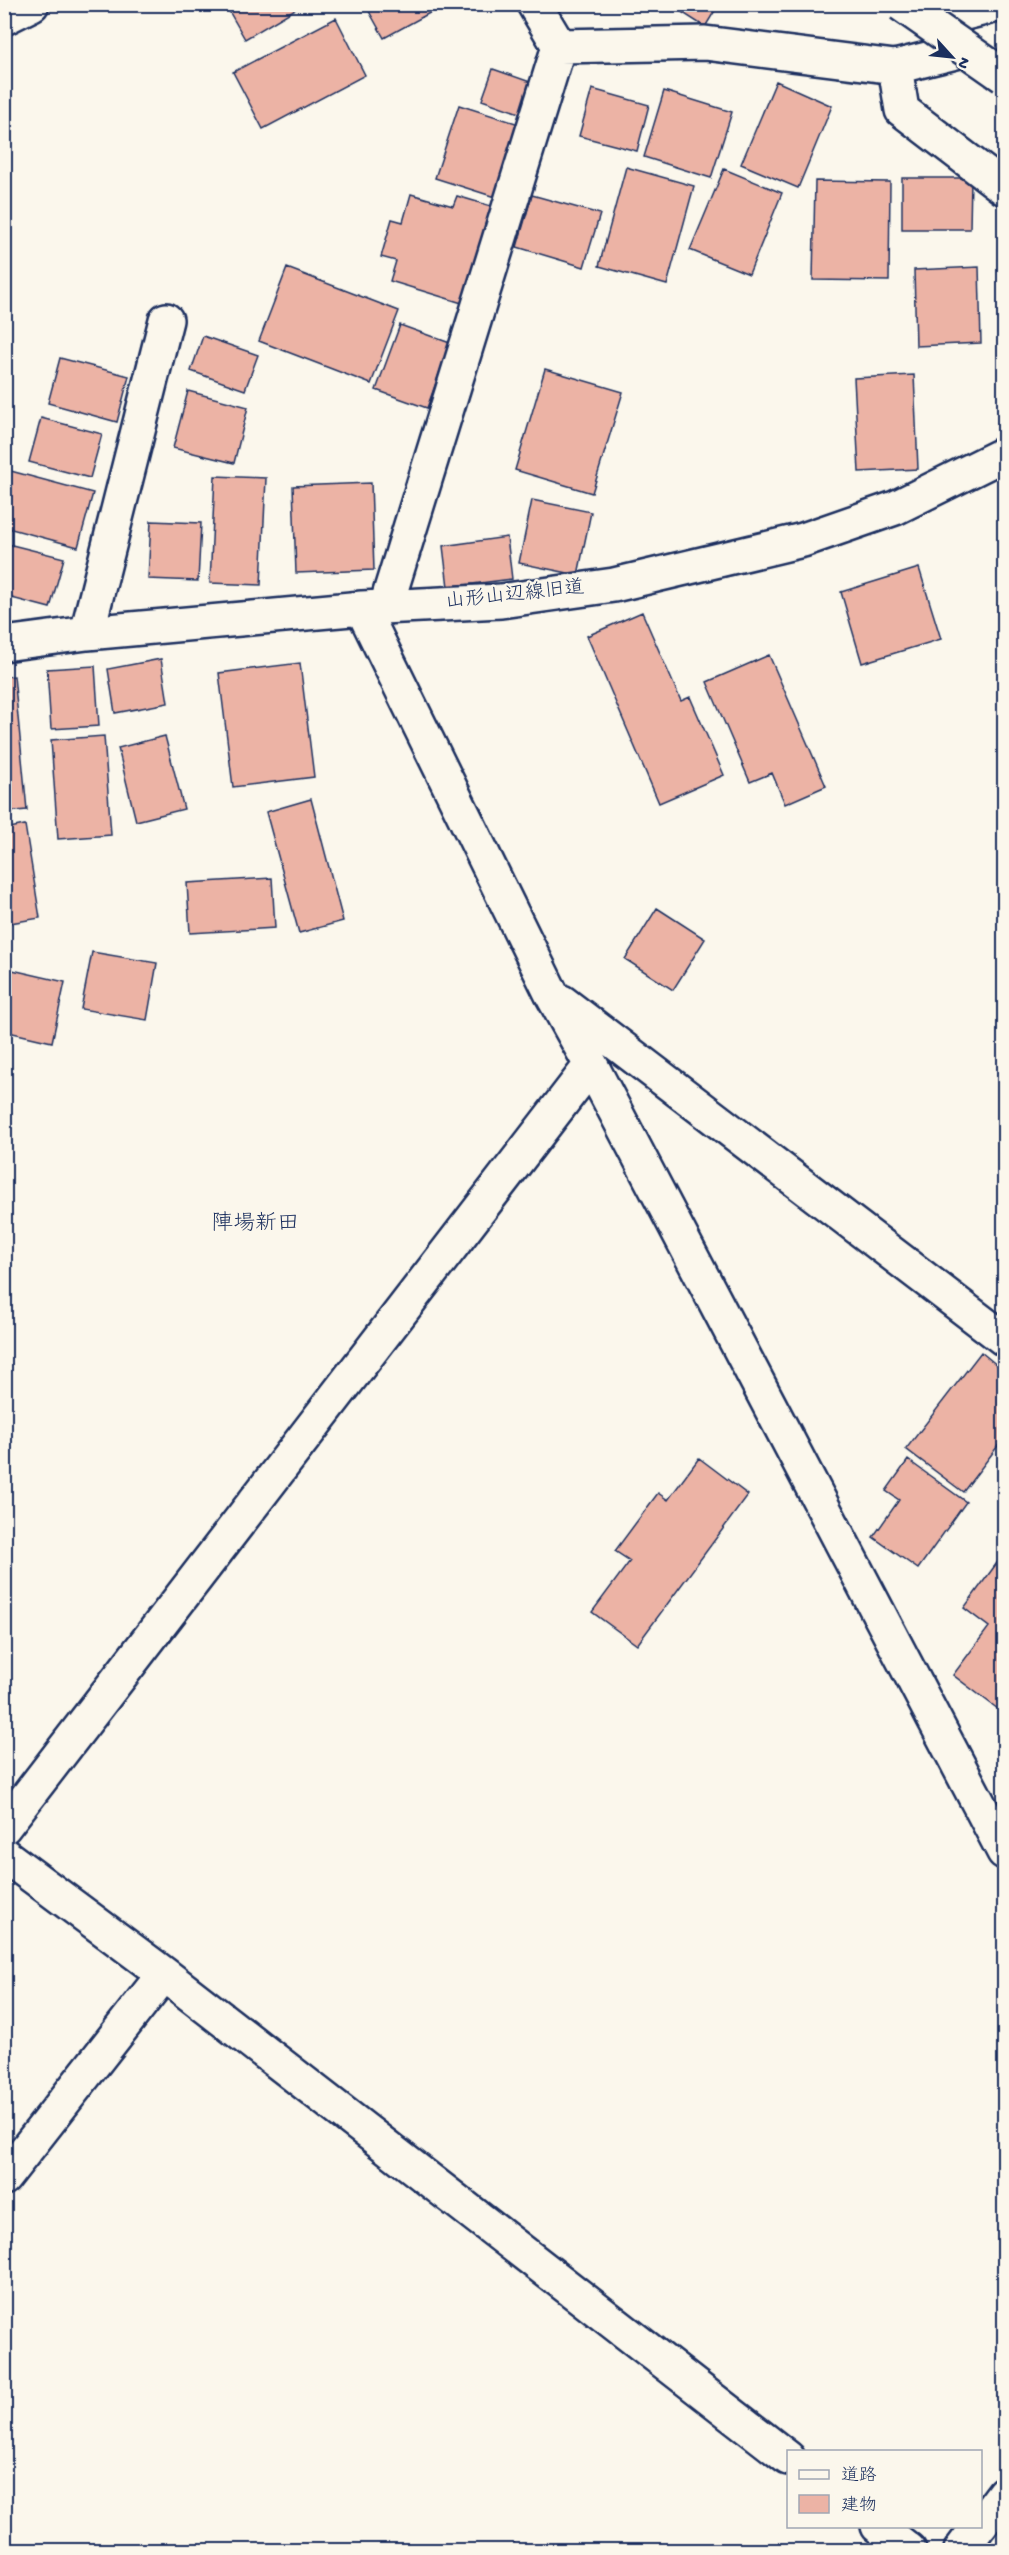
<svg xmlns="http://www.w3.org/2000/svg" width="1009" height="2555" viewBox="0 0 1009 2555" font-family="'Gochi Hand','Klee One',sans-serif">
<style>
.building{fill:#ecb3a5;stroke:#1b2f5e;stroke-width:1.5}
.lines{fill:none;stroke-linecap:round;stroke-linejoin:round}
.minor-casing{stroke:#1b2f5e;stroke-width:38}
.minor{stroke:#fbf7ec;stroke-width:33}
.highway-bridge-casing{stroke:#1b2f5e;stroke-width:38;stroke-linecap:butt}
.highway-bridge{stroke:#fbf7ec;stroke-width:33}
.labels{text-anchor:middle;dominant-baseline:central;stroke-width:4.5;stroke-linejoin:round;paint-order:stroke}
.street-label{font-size:20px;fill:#1b2f5e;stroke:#fbf7ec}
.quarter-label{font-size:22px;fill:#1b2f5e;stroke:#fbf7ec}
</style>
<rect width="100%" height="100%" fill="#fbf7ec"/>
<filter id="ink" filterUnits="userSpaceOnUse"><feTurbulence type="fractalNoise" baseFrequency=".0167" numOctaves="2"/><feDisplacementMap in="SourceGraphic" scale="12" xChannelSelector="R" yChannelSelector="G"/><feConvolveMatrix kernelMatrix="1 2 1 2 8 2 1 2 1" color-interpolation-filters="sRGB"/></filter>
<g filter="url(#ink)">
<!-- building -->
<path class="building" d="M225 4H304L245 39Z
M365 4H446L384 38Z
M669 4H719L705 27Z
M336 18 365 75 263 129 233 72Z
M493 69 533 83 522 114 482 100Z
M776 81 832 106 798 188 741 164Z
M592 89 649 105 637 151 579 136Z
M664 91 732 112 711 178 644 157Z
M459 105 522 125 498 198 435 178Z
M626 167 694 186 667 285 599 266Z
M724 169 782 193 749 274 690 250Z
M902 178H971L970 229H902Z
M815 181 890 182 889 281 813 280Z
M411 194 453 206 457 196 491 206 462 303 390 281 396 261 381 257 392 219 403 222Z
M532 195 600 214 584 267 517 247Z
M979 267 981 343 916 346 914 270Z
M287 268 399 311 371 384 259 341Z
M400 325 450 343 427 408 376 390Z
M203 336 258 355 245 390 191 371Z
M60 358 129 376 117 422 48 403Z
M545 369 623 392 592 493 515 470Z
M914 375 918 469 859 472 854 378Z
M188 391 248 407 234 463 173 448Z
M41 418 102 434 90 478 29 462Z
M7 470 93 493 78 547 4 527Z
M215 476 266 478 261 585 210 583Z
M371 483 374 570 296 573 293 486Z
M532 500 591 512 578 575 519 563Z
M151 521 201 523 198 581 148 579Z
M507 537 512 579 448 587 443 546Z
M4 543 64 558 50 608 4 596Z
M919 568 941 639 862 663 841 592Z
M642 612 681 701 690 697 724 775 659 803 587 636Z
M769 655 826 786 785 804 772 773 750 782 707 682Z
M161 659 168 703 115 713 108 669Z
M300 663 314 777 233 787 219 673Z
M95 666 99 726 51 729 47 669Z
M14 676 27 810 4 812V677Z
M104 736 111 835 58 839 51 740Z
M165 736 184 809 136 821 118 748Z
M311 799 343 921 299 933 266 812Z
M25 825 40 918 4 924V829Z
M272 878 275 928 190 933 187 883Z
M657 908 705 939 673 990 625 959Z
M92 952 157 963 147 1020 81 1009Z
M8 969 65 982 52 1042 4 1031V985Z
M981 1352 1004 1371V1438L963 1492 906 1449Z
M699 1458 748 1495 637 1645 592 1612 630 1561 615 1551 658 1493 668 1500Z
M908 1460 966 1502 918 1569 873 1537 899 1500 886 1491Z
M1002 1556 1004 1558V1700L998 1709 953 1675 989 1627 964 1608Z"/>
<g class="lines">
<defs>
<path id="minor" d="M534 4 559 46 705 43 895 67 1004 40
M4 18 32 4
M895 67 902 110 1004 188
M386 606 559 46
M362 608 551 993 591 1065 1004 1852
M87 633 166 320
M4 644 87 633 362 608 501 601 614 585 803 540 895 508 1004 454
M562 1002 1004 1339
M4 1827 591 1065
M4 1855 164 1974 788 2458
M4 2178 164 1974
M980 2525 1004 2493
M878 2526 909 2550
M961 2550 979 2526"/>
</defs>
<!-- minor casing -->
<use href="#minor" class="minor-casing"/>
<!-- minor -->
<use href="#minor" class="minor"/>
<defs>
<path id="highway-bridge" d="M901 4 1004 76"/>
</defs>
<!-- highway-bridge casing -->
<use href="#highway-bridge" class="highway-bridge-casing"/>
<!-- highway-bridge -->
<use href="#highway-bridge" class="highway-bridge"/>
</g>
</g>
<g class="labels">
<!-- street labels -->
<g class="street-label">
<text transform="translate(515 596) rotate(-6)">山形山辺線旧道</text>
</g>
<!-- quarter labels -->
<g class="quarter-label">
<text x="255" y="1225">陣場新田</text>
</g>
</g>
<!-- margin -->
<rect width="1009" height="2555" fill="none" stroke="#fbf7ec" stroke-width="24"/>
<rect x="12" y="12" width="985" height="2531" fill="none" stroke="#1b2f5e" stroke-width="2" filter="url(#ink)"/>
<!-- legend -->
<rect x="787" y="2450" width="195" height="78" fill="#fbf7ec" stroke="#a1a7b3" stroke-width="1.5"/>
<rect x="799" y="2470" width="30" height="9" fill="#fbf7ec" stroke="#a1a7b3" stroke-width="1.5"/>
<text x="841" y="2480" font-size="18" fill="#1b2f5e">道路</text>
<rect x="799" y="2495" width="30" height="18" fill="#ecb3a5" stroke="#a1a7b3" stroke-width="1.5"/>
<text x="841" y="2510" font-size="18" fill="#1b2f5e">建物</text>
<!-- north arrow -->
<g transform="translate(952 57) rotate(117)" stroke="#fbf7ec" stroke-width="4.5" paint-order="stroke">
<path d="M0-4.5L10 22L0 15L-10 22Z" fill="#1b2f5e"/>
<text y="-9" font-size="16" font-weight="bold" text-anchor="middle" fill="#1b2f5e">N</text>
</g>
</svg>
